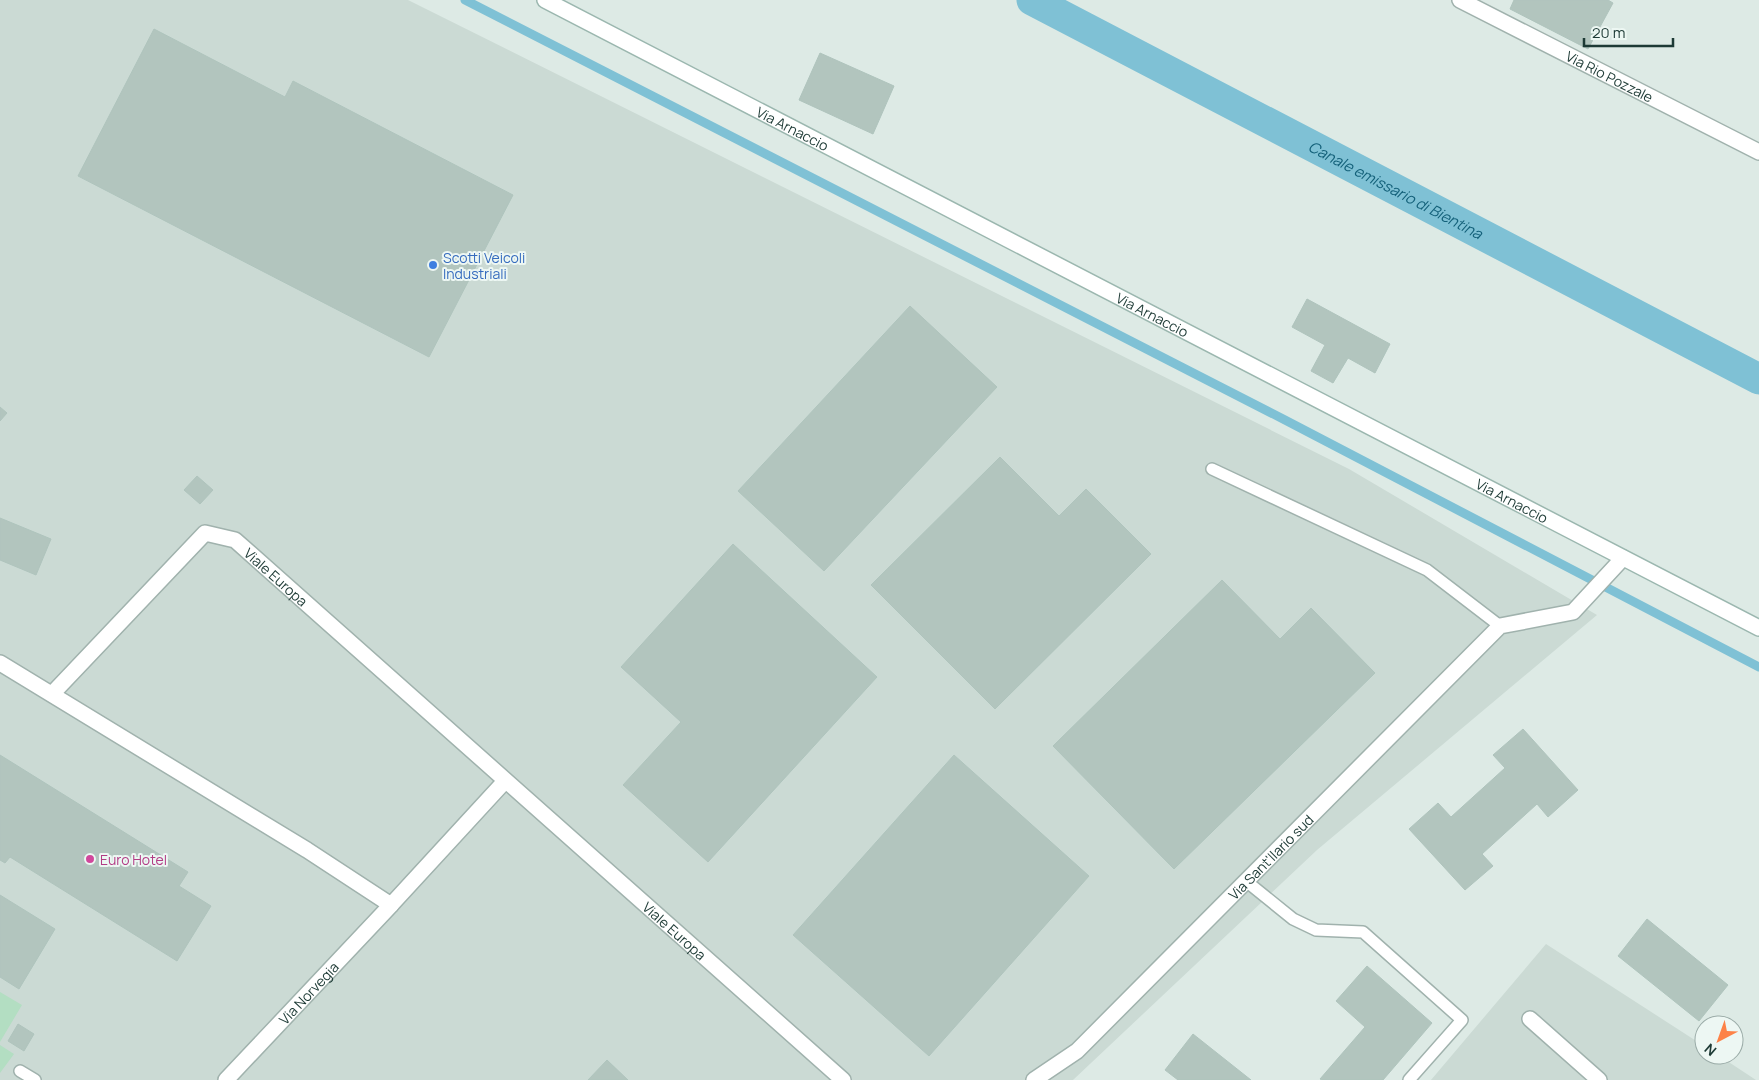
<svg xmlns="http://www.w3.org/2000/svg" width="1759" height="1080" viewBox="0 0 1759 1080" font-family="Manrope,sans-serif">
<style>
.built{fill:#cbdad4}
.green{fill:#b3dec2}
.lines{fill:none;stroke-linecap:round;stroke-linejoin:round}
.stream{stroke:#7fc1d5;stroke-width:9}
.canal{stroke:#7fc1d5;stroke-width:31}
.building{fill:#b2c5be;stroke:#afc4bd}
.service-casing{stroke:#a0b2ad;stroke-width:14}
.minor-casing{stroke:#a0b2ad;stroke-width:18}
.secondary-casing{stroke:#9bb7af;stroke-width:18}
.service{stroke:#fff;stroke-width:11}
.minor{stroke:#fff;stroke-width:15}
.secondary{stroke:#fff;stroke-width:15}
.shop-dot{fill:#3f7fe0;stroke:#edf7f3;stroke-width:2}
.hotel-dot{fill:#d1479c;stroke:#edf7f3;stroke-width:2}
.labels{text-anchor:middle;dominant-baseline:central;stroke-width:4;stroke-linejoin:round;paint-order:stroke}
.street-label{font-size:14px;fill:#1d3a35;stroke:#edf7f3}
.shop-label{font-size:14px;fill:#366cbe;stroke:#edf7f3;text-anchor:start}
.hotel-label{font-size:14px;fill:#b23c85;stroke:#edf7f3;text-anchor:start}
.water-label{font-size:15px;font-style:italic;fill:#14617a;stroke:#edf7f3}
</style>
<rect width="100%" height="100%" fill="#ddeae5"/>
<!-- built -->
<path class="built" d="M0 0H408L1349 469 1597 615 1317 850 1073 1080H0Z
M1546 944 1704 1046V1055H1718L1756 1080H1431Z"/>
<!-- green -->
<path class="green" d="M0 992 22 1005 0 1042Z
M0 1045 14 1054 0 1073Z"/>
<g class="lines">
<!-- stream -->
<path class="stream" d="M465 0 1285 420 1759 667"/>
<!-- canal -->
<path class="canal" id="s1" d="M1032 0 1759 379"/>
</g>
<!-- building -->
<path class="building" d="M1514 0H1608L1613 3 1588 49 1510 9Z
M154 29 285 97 293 81 513 195 429 357 78 176Z
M820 53 894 86 873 134 799 100Z
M1307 299 1390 344 1375 373 1348 358 1333 383 1311 371 1325 345 1292 327Z
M910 306 997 387 824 571 738 491Z
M0 407 7 413 0 421Z
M1000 457 1059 516 1086 489 1151 554 995 709 871 585Z
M197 476 213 490 200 504 184 490Z
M0 518 51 539 36 575 0 560Z
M733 544 877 677 708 862 623 785 681 722 621 667Z
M1222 580 1280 639 1311 608 1375 673 1174 869 1053 746Z
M1523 729 1578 790 1548 817 1537 804 1482 854 1493 866 1465 890 1409 829 1438 803 1451 817 1505 768 1493 755Z
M0 755 188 872 179 886 211 906 177 961 10 857 5 863 0 860Z
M954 755 1089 876 929 1056 793 935Z
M0 895 55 929 19 989 0 977Z
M1647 919 1728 985 1699 1021 1618 956Z
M1367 966 1432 1023 1383 1080H1322L1320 1079 1365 1027 1336 1001Z
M18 1024 34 1034 24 1051 8 1041Z
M1193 1034 1251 1080H1178L1165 1070Z
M607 1060 628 1080H588Z"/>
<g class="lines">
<defs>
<path id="service" d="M1212 469 1427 570 1500 626
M1246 881 1293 919 1316 930 1363 932 1462 1020 1409 1080
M20 1071 35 1080"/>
<g id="minor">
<path id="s2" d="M1460 0 1759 152"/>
<path d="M0 663 307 850 391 905 505 781"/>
<path id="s3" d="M52 694 205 533 235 540 843 1080"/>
<path d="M1530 1019 1599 1080"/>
<path id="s4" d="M226 1080 391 905"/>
<path id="s5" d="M1034 1080 1077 1051 1500 626 1573 612 1623 558"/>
</g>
<g id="secondary">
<path id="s6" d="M545 0 1759 628"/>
</g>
</defs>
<!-- service casing -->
<use href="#service" class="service-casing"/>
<!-- minor casing -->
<use href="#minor" class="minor-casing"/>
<!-- secondary casing -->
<use href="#secondary" class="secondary-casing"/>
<!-- service -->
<use href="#service" class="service"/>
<!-- minor -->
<use href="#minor" class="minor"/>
<!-- secondary -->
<use href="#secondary" class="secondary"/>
</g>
<!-- markers -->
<circle class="shop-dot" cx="433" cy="265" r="5"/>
<circle class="hotel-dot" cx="90" cy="859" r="5"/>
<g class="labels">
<!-- street labels -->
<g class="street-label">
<text stroke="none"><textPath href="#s2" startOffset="168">Via Rio Pozzale</textPath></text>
<text stroke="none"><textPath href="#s6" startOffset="279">Via Arnaccio</textPath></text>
<text stroke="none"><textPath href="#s6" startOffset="684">Via Arnaccio</textPath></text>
<text stroke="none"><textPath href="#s6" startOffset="1089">Via Arnaccio</textPath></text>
<text stroke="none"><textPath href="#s3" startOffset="308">Viale Europa</textPath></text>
<text stroke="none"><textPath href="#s5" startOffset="326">Via Sant'Ilario sud</textPath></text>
<text stroke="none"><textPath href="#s3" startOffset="841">Viale Europa</textPath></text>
<text stroke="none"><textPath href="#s4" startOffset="120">Via Norvegia</textPath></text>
</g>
<!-- shop labels -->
<g class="shop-label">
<text x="443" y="257">Scotti Veicoli<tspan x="443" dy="16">Industriali</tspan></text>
</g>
<!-- hotel labels -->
<g class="hotel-label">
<text x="100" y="859">Euro Hotel</text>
</g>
<!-- water labels -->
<g class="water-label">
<text stroke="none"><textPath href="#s1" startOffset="410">Canale emissario di Bientina</textPath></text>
</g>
</g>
<!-- north arrow -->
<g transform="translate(1719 1040) rotate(221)"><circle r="24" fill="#edf7f3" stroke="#9aaba7"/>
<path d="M0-4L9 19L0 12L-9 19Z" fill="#fd8247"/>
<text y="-8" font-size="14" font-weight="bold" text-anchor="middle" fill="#1d3a35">N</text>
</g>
<!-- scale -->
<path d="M1584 38v8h89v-8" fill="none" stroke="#1d3a35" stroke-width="2.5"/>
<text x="1592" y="38" font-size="15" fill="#1d3a35" stroke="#edf7f3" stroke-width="4" paint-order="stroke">20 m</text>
</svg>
